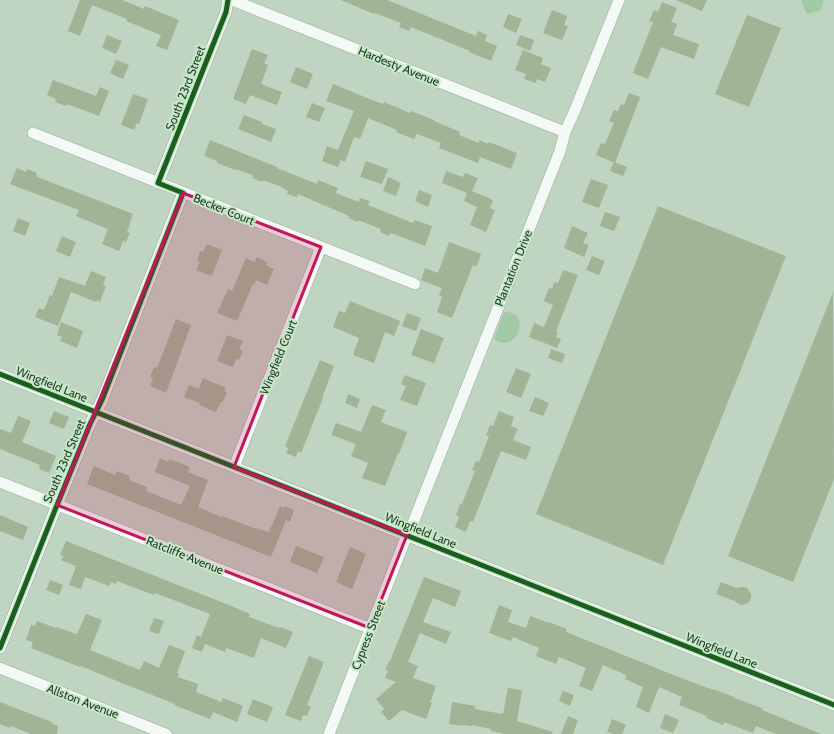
<svg xmlns="http://www.w3.org/2000/svg" width="834" height="734" viewBox="0 0 834 734" font-family="Cabin,sans-serif">
<style>
.green{fill:#a3caa7}
.building{fill:#a2b496}
.lines{fill:none;stroke-linecap:round;stroke-linejoin:round}
.minor-casing{stroke:#9aaa9b;stroke-width:12}
.minor{stroke:#f5f9f6;stroke-width:11}
.cycleway-casing{stroke:#c4e9c7;stroke-width:8}
.cycleway{stroke:#1b5e20;stroke-width:5}
.marked{fill:#c2185b;fill-opacity:0.2;stroke:#c2185b;stroke-width:3;stroke-linejoin:round}
.labels{text-anchor:middle;dominant-baseline:central;stroke-width:4;stroke-linejoin:round;paint-order:stroke}
.street-label{font-size:12px;fill:#2a392b;stroke:#c4e9c7}
</style>
<rect width="100%" height="100%" fill="#bfd4c1"/>
<!-- green -->
<path class="green" d="M801 0H824L820 11 807 14Z
M504 312C507 312 511 312 514 314 529 323 512 354 494 339Z"/>
<!-- building -->
<path class="building" d="M80 0H122L144 9 145 6 179 20 167 50 156 46 161 35 126 21 127 19 92 5 80 36 68 31Z
M341 0H387L476 36 478 31 487 35 485 41 497 46 491 61 469 52 470 51 411 27 409 31 399 27 401 23 375 13 374 14Z
M676 0H707L702 11Z
M662 2 677 8 671 22 677 24 673 35 699 44 694 59 661 47 648 79 633 73 653 22 649 21 654 10 658 12Z
M552 10 567 16 564 25 568 26 562 40 543 33Z
M508 14 522 19 516 33 503 27Z
M747 15 781 28 749 107 715 94Z
M107 35 122 41 116 54 102 48Z
M520 35 534 40 530 51 516 45Z
M252 49 268 55 264 63 268 65 261 84 282 92 277 105 250 95 246 104 233 99Z
M523 50 543 58 541 64 551 68 545 82 537 79 536 83 524 79 526 74 515 70Z
M116 60 129 65 123 79 110 73Z
M296 67 313 74 307 89 290 82Z
M53 80 96 96 100 87 109 91 99 116 67 104 66 106 55 102 56 99 47 95Z
M333 84 372 100 383 104 384 102 410 113 411 111 434 120V121L460 132 459 135 479 143V140L488 144 489 142 517 153 511 169 480 157 478 163 439 148 441 143 417 134 414 139 396 132 397 130 368 118 360 139 354 137 345 162 341 160 338 167 322 161 327 146 338 150 354 111 326 101Z
M629 93 640 97 615 163 596 155 601 143 605 144 614 123 609 121 614 110 618 111 621 104 624 105Z
M133 94 148 99 139 124 137 123 134 130 121 125Z
M312 103 325 108 319 122 306 117Z
M244 115 262 122V124L276 129 271 142 238 129Z
M210 140 277 167V168L317 184 318 180 338 188 336 193 359 202 360 198 370 201 368 205 413 223 415 220 432 226 425 246 391 233 389 236 380 232 381 229 358 220V222L348 218 349 216 298 194 297 197 287 194 288 191 282 188V187L263 180 262 182 252 178 253 175 235 169V170L217 163V161L204 156Z
M366 161 388 169 382 184 360 177Z
M614 162 627 167 623 176 610 171Z
M17 168 26 172 27 169 37 173 36 176 40 178 133 214 129 225H130L127 232 130 233 126 242 123 241 119 251 102 244 108 229 76 216 79 210 10 184Z
M446 171 463 177 465 173 478 178 472 191 493 200 490 208 495 210 486 232 470 225 477 207 464 201 467 193 442 183Z
M388 177 401 183 396 196 383 191Z
M591 179 608 185 599 208 582 202Z
M419 190 432 195 428 207 415 201Z
M658 206 786 256 663 565 536 514Z
M605 212 620 217 614 231 600 226Z
M18 218 30 223 25 236 13 231Z
M572 226 588 233 583 243 589 245 584 257 564 248Z
M62 236 76 242 70 257 56 251Z
M449 242 481 254 477 266 473 265 452 318 437 312 442 297 439 295 442 288 421 280 425 268 438 273Z
M207 244 222 250 212 276 196 270 200 262 197 260 200 251 203 252Z
M592 256 605 261 599 275 586 270Z
M256 257 267 262 266 265 274 269 267 285 256 280 254 285 253 284 237 321 217 313 228 289 232 291 246 258 255 262Z
M563 270 578 275 556 331 558 332 556 337 561 339 557 348 529 337 534 323 544 327 553 305 544 301 549 288 552 289 554 282 558 283Z
M91 271 106 277 103 285 106 286 100 302 97 300 96 302 71 292 58 326 35 317 39 308 44 310 50 295 52 296 59 277 85 286Z
M833 292 834 479 793 582 728 556Z
M350 301 400 321 394 336 385 332 374 363 353 355 359 338 333 327 339 311 345 313Z
M407 313 421 318 416 331 402 326Z
M176 319 191 325 166 393 150 386 153 378 150 377 154 367 157 368Z
M61 322 83 331 77 348 60 341 62 337 57 335Z
M421 329 444 338 434 363 411 355Z
M227 335 243 341 239 349 243 351 239 360 236 359 233 367 217 361Z
M551 349 565 354 562 363 548 358Z
M320 360 334 366 322 398H323L301 453 298 451 296 457 286 453 288 448 285 446Z
M516 368 531 374 521 398 506 392Z
M405 375 426 383 417 406 400 400 406 386 401 384Z
M203 378 226 388 224 391 227 392 223 402H221L216 412 199 405 200 403 184 397 189 385 199 389Z
M348 394 360 399 357 408 345 403Z
M535 397 549 403 543 416 529 411Z
M372 405 386 410 381 422 407 432 399 454 398 453 385 486 362 478 368 463 351 456 356 444 331 435 336 423 361 432Z
M54 411 69 417 64 429 49 423Z
M499 411 514 417 511 426 518 429 513 440 531 447 526 460 501 451 473 522 470 521 466 532 455 527 459 517 456 515 460 504H462L475 471 472 470 476 461 479 462 489 436 486 435 490 425 493 426Z
M18 416 31 421 22 442 56 456 49 473 39 469 40 465 0 449V429L11 433Z
M160 458 168 462 169 459 190 467 188 472 208 480 198 507 221 517 222 516 251 527 269 532 280 506 284 508 285 506 294 510 290 522 286 520 271 557 87 484 94 466 115 475 117 471 130 476 129 479 131 481 147 487 146 491 181 505 190 486 155 472Z
M0 515 28 527 23 540 0 531Z
M66 541 229 605 250 614 249 617 279 628 280 627 293 632 286 648 261 638 254 658 226 648 225 652 205 644 202 652 192 648 197 635 201 637 210 614 155 593 154 595 117 581 116 584 111 582 109 586 85 577 81 589 69 585 76 566 61 560 63 556 60 555Z
M296 546 324 557 317 573 290 562Z
M350 547 366 554 352 589 336 582Z
M424 577 461 591 455 607 433 598 423 622 451 632 446 644 420 633 408 662 418 666 413 678 436 686 430 703H432L426 719 402 710 389 721 381 712 384 709 376 699 396 682 385 678 388 670H385L389 661H390Z
M50 580 63 585 59 595 46 590Z
M721 582 736 588 742 587 747 588 751 594V597L750 601 746 604 740 605 735 601 716 594Z
M499 605 512 610 508 622 526 628 530 616 549 623V622L567 629 566 632 676 676 713 690V689L734 697V698L762 708V710L821 734H776L756 726 753 733 724 722 723 725 706 718 707 716 679 705 682 697 659 687 649 713 636 707 643 687 625 679 626 675 603 665 592 691 579 686 586 668 559 657 556 664 536 656 539 648 513 637 511 641 489 633Z
M86 614 102 620 90 650 140 670 144 661 159 668 169 645 185 651 177 673 179 674 178 677 198 684 196 692 221 702 223 698 243 706 237 722 213 712 210 719 174 705 175 704 112 679 81 666 80 667 31 648 33 642 26 640 31 625 35 626 37 621 56 628V627L77 634Z
M154 618 164 621 159 634 149 631Z
M309 656 324 662 307 705 311 707 307 716 303 715 301 721 285 715Z
M508 688 522 690 517 721 553 732 552 734H506L491 731V729L472 725V726L463 725V726L449 724 452 702 475 706V709L503 714Z
M563 691 574 695 570 706 559 701Z
M253 699 273 707 267 722 247 714Z
M0 702 52 722 51 723 58 726 57 734H31L11 726 10 728 0 724Z
M665 714 679 720 673 733 660 728Z
M568 716 578 720 573 734H561Z
M612 719 626 725 622 734H613L607 732Z"/>
<g class="lines">
<defs>
<path id="minor" d="M232 0 565 132
M33 133 415 284
M158 183 226 12 228 0
M0 374 834 705
M234 467 321 247
M0 482 237 576 256 583 358 624 370 628
M0 648 57 505 90 424 102 400 183 193
M0 668 166 734
M329 734 407 535 413 523 560 151 565 132 575 110 619 0"/>
</defs>
<!-- minor casing -->
<use href="#minor" class="minor-casing"/>
<!-- minor -->
<use href="#minor" class="minor"/>
<defs>
<path id="cycleway" d="M0 374 834 705
M0 648 57 505 90 424 102 400 178 206 183 193 158 183 226 12 228 0"/>
</defs>
<!-- cycleway casing -->
<use href="#cycleway" class="cycleway-casing"/>
<!-- cycleway -->
<use href="#cycleway" class="cycleway"/>
</g>
<!-- marked area -->
<path class="marked" d="M183 193 321 247 234 467 407 535 370 628 57 505Z"/>
<g class="labels">
<!-- street labels -->
<g class="street-label">
<text transform="translate(399 66) rotate(22)">Hardesty Avenue</text>
<text transform="translate(185 88) rotate(-69)">South 23rd Street</text>
<text transform="translate(224 209) rotate(22)">Becker Court</text>
<text transform="translate(513 268) rotate(-68)">Plantation Drive</text>
<text transform="translate(278 357) rotate(-68)">Wingfield Court</text>
<text transform="translate(52 384) rotate(22)">Wingfield Lane</text>
<text transform="translate(64 461) rotate(-67)">South 23rd Street</text>
<text transform="translate(421 530) rotate(22)">Wingfield Lane</text>
<text transform="translate(185 555) rotate(22)">Ratcliffe Avenue</text>
<text transform="translate(368 635) rotate(-69)">Cypress Street</text>
<text transform="translate(722 650) rotate(22)">Wingfield Lane</text>
<text transform="translate(83 701) rotate(21)">Allston Avenue</text>
</g>
</g>
</svg>
